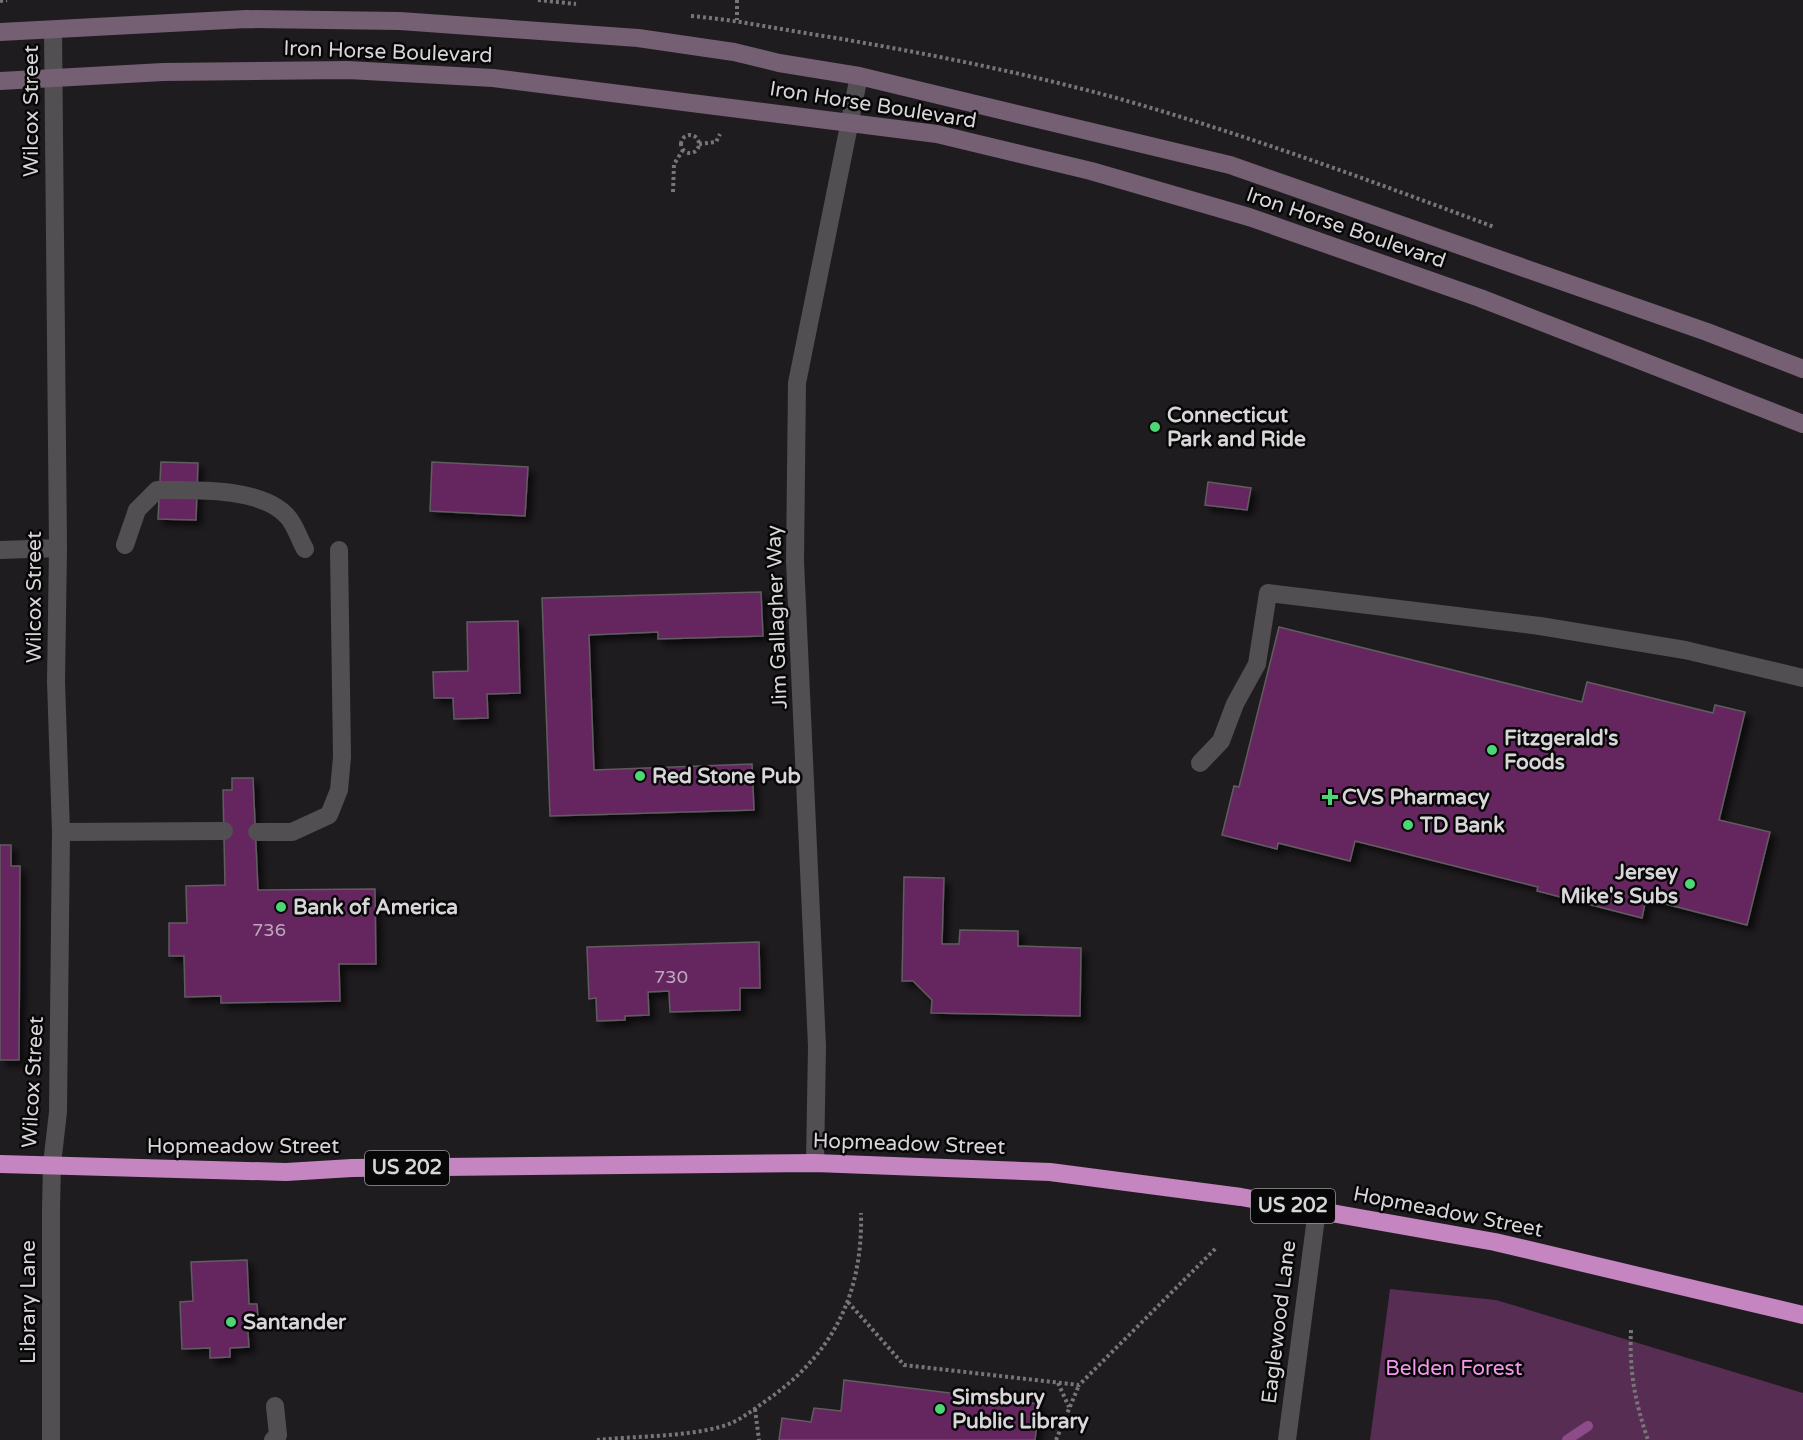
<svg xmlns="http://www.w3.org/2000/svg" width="1803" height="1440" viewBox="0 0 1803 1440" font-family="'Varela Round',sans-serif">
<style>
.green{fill:#572d54}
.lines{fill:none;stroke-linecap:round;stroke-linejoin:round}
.stream{stroke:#8d4b88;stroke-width:10}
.building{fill:#652661;stroke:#605c60;stroke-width:1.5;filter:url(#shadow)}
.path{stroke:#777577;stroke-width:4;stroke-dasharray:3 3;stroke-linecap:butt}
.lane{stroke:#524f52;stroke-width:18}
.street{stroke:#524f52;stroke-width:18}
.secondary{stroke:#745f73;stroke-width:18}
.highway{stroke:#c585c0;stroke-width:18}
.poi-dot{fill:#4dd676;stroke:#080708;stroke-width:2}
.labels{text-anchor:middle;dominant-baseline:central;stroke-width:5;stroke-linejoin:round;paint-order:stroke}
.number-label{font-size:18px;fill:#bbaaba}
.shield{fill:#080708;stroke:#9a989a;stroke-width:1.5}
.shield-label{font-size:20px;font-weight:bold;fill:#d8d6d8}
.street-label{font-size:21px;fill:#d8d6d8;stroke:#080708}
.poi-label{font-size:21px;font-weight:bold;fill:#d8d6d8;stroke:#080708;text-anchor:start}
.park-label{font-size:21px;fill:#f398ec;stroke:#080708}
</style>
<defs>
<filter id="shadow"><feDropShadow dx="5.5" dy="5.5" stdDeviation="3" flood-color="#0009"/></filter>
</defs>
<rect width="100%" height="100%" fill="#1f1c1f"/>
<!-- green -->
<path class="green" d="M1390 1289 1496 1300 1803 1393V1440H1370Z"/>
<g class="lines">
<!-- stream -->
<path class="stream" d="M1567 1440 1588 1426"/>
</g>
<!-- building -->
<path class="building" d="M161 462 198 463 196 520 158 519Z
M432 462 528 467 525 516 430 511Z
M1208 482 1251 488 1247 510 1205 505Z
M761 592 763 636 658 639V632L589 635 594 770 752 764 754 810 550 816 542 598Z
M518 621 520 693 487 694 488 718 454 719 453 698H434L433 672 468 671 467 622Z
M1279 627 1582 702 1587 682 1713 713 1715 705 1745 712 1719 820 1770 832 1747 925 1646 899 1642 918 1537 891 1538 887 1355 841 1350 861 1278 843 1277 849 1222 835 1234 786 1239 787Z
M232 778H253L258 890 375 889 376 964H339L340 1001 221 1003V996L185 997 184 956H169V923H187L186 886 225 885 223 790H232Z
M0 845H11V866H20L19 1060H0Z
M904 877 944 878 942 944H959L960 930 1018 931V946L1081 948 1080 1016 931 1013 932 1000 913 981H902Z
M759 942 760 988H740V1010L670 1012 669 991 648 992 649 1015 625 1016V1020L597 1021 596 998 589 999 587 947Z
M247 1260 249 1304H257L258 1318H247L249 1347 230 1348V1357L210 1358V1348L182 1349 180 1302 193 1301 191 1262Z
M844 1380 1039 1404 1035 1440H779L782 1418 811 1422 814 1408 841 1411Z"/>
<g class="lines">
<!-- path -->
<path class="path" d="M538 0 576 4
M737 0V20
M0 1 7 0
M691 16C738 20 783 30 830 37 925 53 1020 72 1113 97 1242 133 1369 180 1494 227
M681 144a9 9 0 1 1 18 0a9 9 0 1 1-18 0Z
M699 144 716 142 720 134
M673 192 674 164 683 150
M848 1302 904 1365 1079 1385 1216 1248
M1631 1330C1629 1371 1635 1402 1648 1440
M1058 1383 1069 1407
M755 1409 759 1440
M597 1440C636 1436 682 1437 720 1427 739 1422 751 1411 767 1400 833 1354 863 1294 861 1213
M1056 1440 1079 1385"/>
<!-- lane -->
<path class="lane" d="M125 545 137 510 157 490C193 490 261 487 287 516 295 524 299 539 305 549
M1200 763 1221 741 1235 704 1257 664 1268 593 1540 626 1685 650 1803 678
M61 832 224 831
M257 832H292L329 815 339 790 342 757 339 550
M273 1440 278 1435 275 1406"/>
<!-- street -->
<path class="street" d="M0 550 58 548
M815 1163 817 1046 795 561 797 383 859 76
M51 1440V1209L52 1164 58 1112 61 832 56 681 58 548 53 30
M1287 1440 1317 1210"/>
<!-- secondary -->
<path class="secondary" d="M0 32 246 19 400 21 638 38 734 52 779 63 859 76 1230 165 1707 332 1803 369
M0 81 163 72 348 70 493 78 937 134 1091 171 1249 217 1480 298 1803 424"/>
<!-- highway -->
<path class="highway" d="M0 1164 286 1172 352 1168 815 1163 1050 1172 1241 1197 1495 1242 1803 1315"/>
</g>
<!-- markers -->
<g class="poi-dot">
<circle cx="1155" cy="427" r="6"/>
<circle cx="1492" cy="750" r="6"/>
<circle cx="640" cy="776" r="6"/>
<path d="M1327 788h6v6h6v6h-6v6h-6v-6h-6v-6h6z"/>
<circle cx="1408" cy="825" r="6"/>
<circle cx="1690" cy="884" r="6"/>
<circle cx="281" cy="907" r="6"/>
<circle cx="231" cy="1322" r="6"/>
<circle cx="940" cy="1409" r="6"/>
</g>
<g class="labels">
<!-- number labels -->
<g class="number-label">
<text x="269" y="930">736</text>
<text x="671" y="977">730</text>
</g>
<!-- shield labels -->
<g class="shield">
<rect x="365" y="1151" width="84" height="34" rx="4.5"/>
<rect x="1251" y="1189" width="84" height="34" rx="4.5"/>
</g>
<g class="shield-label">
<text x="407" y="1168">US 202</text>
<text x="1293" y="1206">US 202</text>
</g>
<!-- street labels -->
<g class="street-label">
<text transform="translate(388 52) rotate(2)">Iron Horse Boulevard</text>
<text transform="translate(873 105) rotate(9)">Iron Horse Boulevard</text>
<text transform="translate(31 111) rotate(-90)">Wilcox Street</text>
<text transform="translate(1346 228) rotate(19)">Iron Horse Boulevard</text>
<text transform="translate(34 597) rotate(-90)">Wilcox Street</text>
<text transform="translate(777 617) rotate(-92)">Jim Gallagher Way</text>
<text transform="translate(33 1082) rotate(-87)">Wilcox Street</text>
<text transform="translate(909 1144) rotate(2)">Hopmeadow Street</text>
<text x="243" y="1146">Hopmeadow Street</text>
<text transform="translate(1448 1212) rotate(11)">Hopmeadow Street</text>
<text transform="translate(28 1302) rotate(-90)">Library Lane</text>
<text transform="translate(1279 1322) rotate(-83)">Eaglewood Lane</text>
</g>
<!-- poi labels -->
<g class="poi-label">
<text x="1167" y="415">Connecticut<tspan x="1167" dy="24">Park and Ride</tspan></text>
<text x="1504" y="738">Fitzgerald's<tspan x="1504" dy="24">Foods</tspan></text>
<text x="652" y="776">Red Stone Pub</text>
<text x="1342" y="797">CVS Pharmacy</text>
<text x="1420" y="825">TD Bank</text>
<text x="1678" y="872" text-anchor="end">Jersey<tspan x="1678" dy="24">Mike's Subs</tspan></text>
<text x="293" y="907">Bank of America</text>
<text x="243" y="1322">Santander</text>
<text x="952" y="1397">Simsbury<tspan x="952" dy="24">Public Library</tspan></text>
</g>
<!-- park labels -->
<g class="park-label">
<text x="1454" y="1368">Belden Forest</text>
</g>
</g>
</svg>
